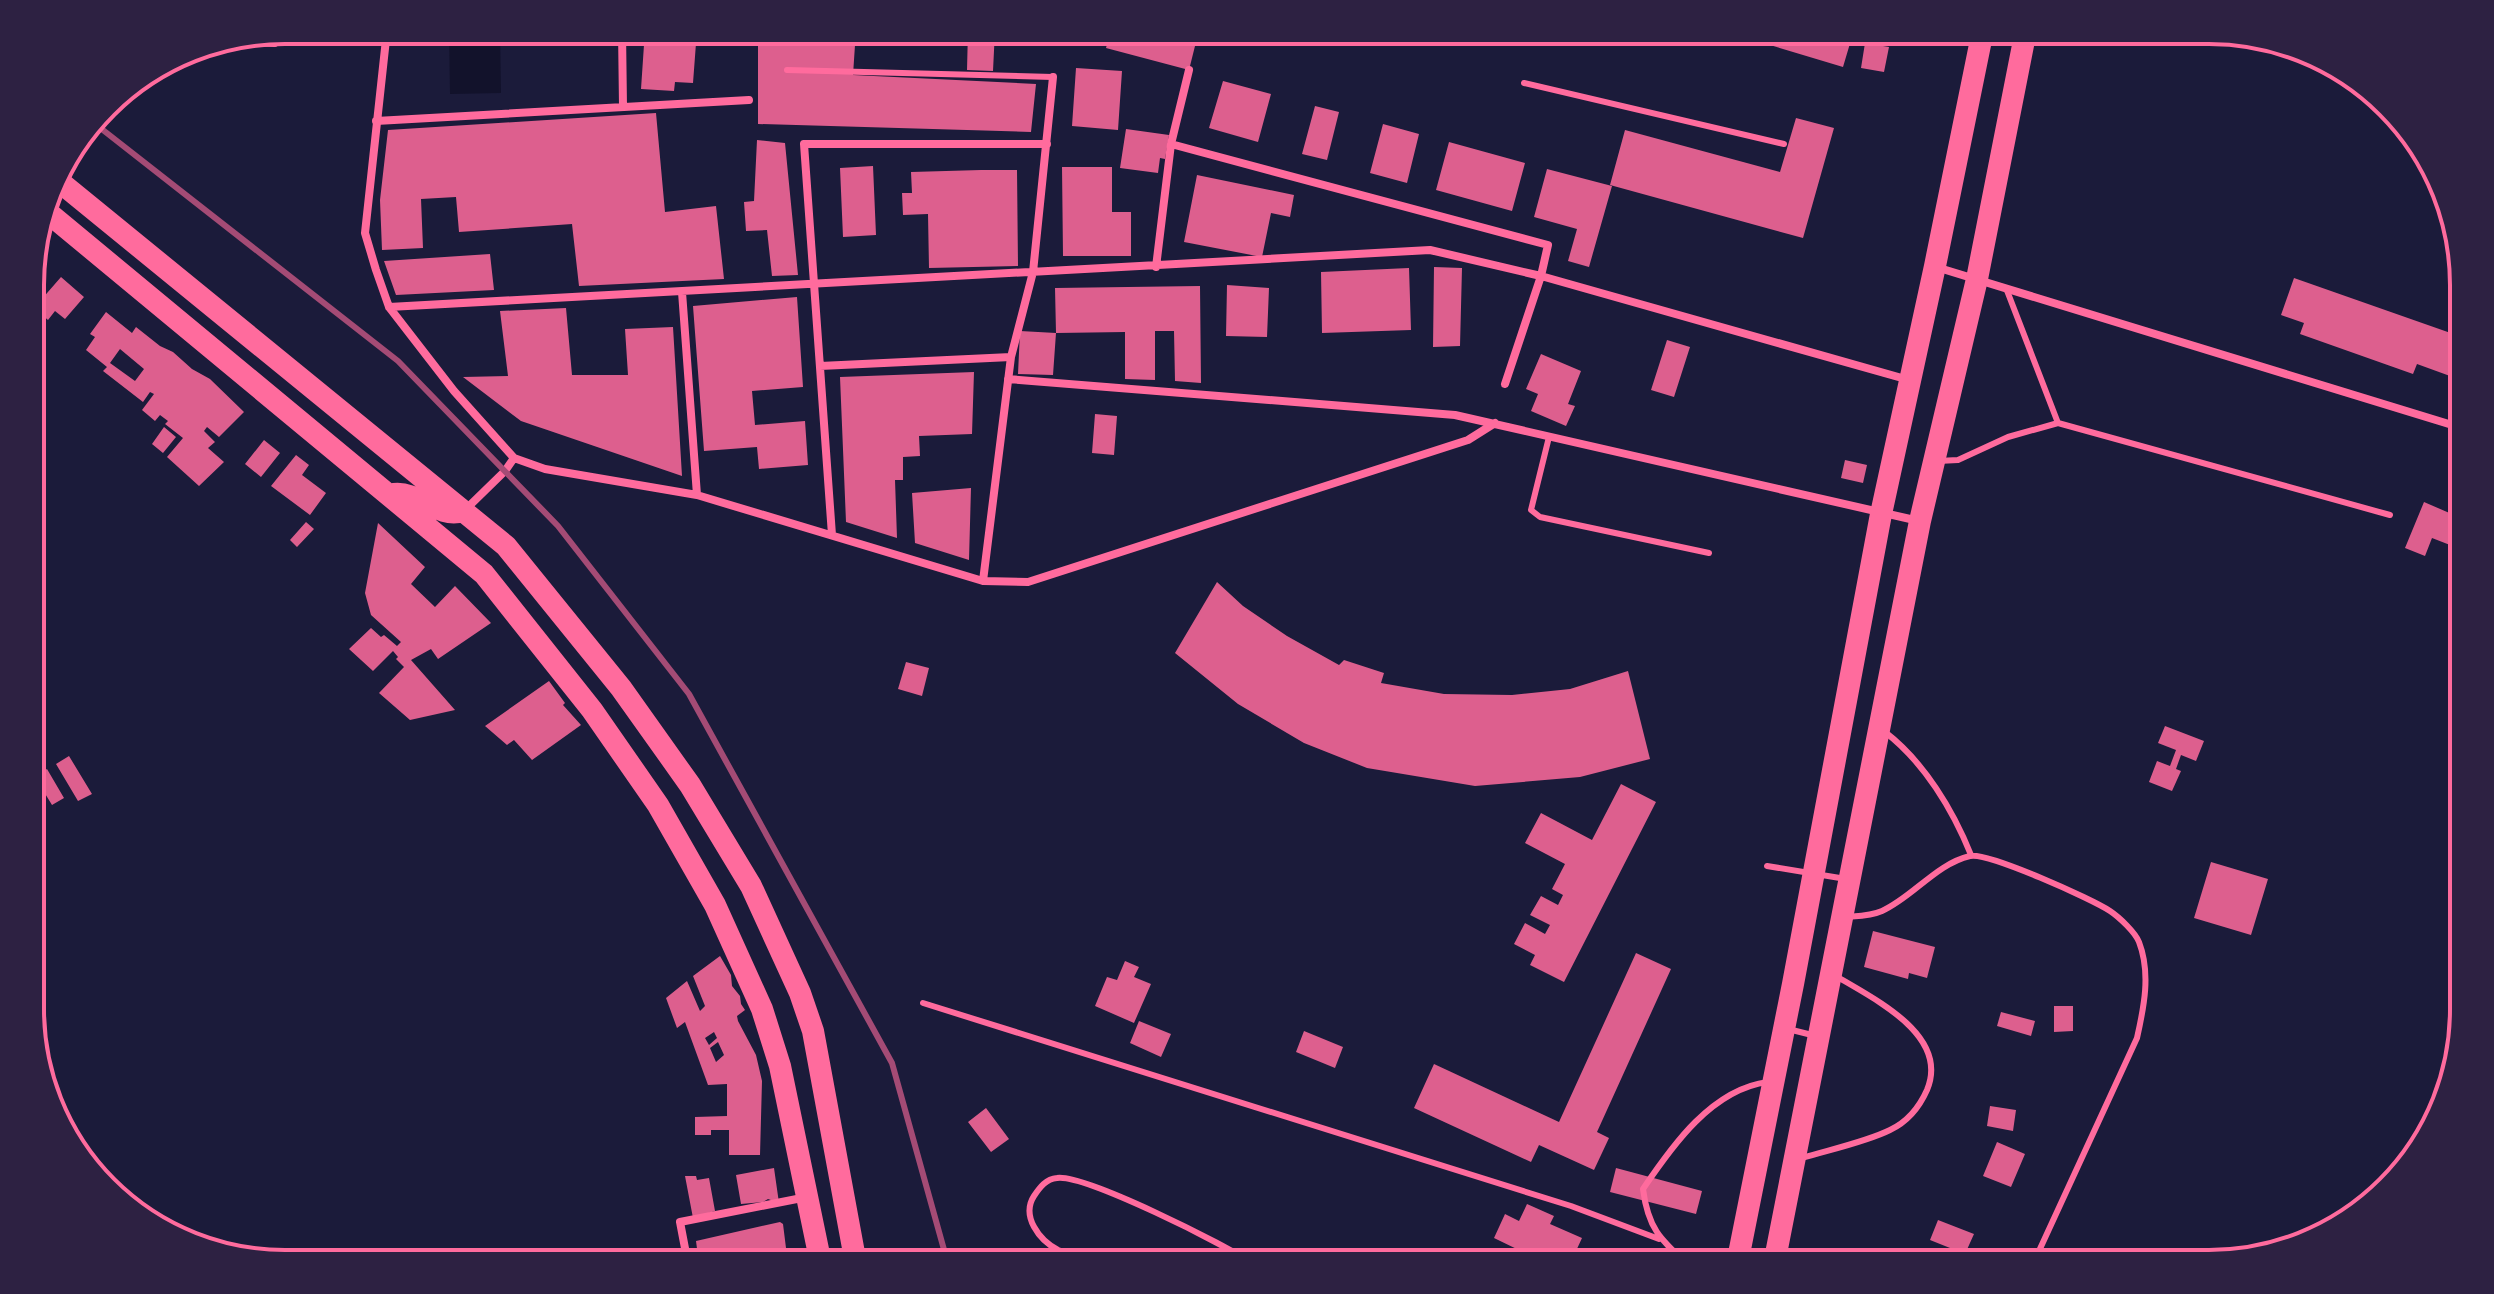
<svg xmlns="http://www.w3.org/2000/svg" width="2494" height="1294" viewBox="0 0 2494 1294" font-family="Raleway,sans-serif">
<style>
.water{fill:#12122b}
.building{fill:#dd5f8e;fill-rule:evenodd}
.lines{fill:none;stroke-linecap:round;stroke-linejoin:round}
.service{stroke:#ff6b9d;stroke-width:6}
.minor{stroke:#ff6b9d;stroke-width:8}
.trunk{stroke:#ff6b9d;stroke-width:22}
.rail{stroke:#a44b75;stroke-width:6}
.rim{fill:none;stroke:#ff6b9d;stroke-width:4}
</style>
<rect width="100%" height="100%" fill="#1b1b3a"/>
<!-- water -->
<path class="water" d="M449 30H500L501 93 450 94Z"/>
<!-- building -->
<path class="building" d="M645 30H697L693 83 675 82 674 91 641 89Z
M758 30H856L853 75 1036 84 1031 132 758 124Z
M968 30H995L993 71 967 70Z
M1038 30H1088L1086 43 1053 33 1038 32Z
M1111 30H1199L1189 70 1106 48Z
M1720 30H1854L1843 67Z
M1865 43 1889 47 1884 72 1861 68Z
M1076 68 1122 71 1118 130 1072 126Z
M1223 81 1271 94 1258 142 1209 128Z
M1315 106 1339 112 1327 160 1302 154Z
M656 113 665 212 716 206 724 279 579 286 572 224 459 232 456 197 421 199 423 248 382 250 380 200 388 130Z
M1796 118 1834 128 1803 238 1610 185 1625 130 1780 172Z
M1383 124 1419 134 1407 183 1370 173Z
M1126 129 1169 135 1165 159 1160 158 1158 173 1120 168Z
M757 140 785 143 798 275 772 276 767 230 746 231 744 202 754 201Z
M1449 142 1525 163 1512 211 1436 190Z
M873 166 876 235 843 237 840 168Z
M1062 167H1112V212H1131V256H1063Z
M1547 169 1612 186 1589 267 1568 261 1577 229 1534 217Z
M981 170H1017L1018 266 929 268 928 214 903 215 902 193H912L911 172Z
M1197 175 1294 195 1290 217 1271 213 1262 257 1184 242Z
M490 254 494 290 396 295 384 261Z
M1434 267 1462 268 1460 346 1433 347Z
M1409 268 1411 330 1322 333 1321 272Z
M61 277 84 297 65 319 55 311 48 320 34 308Z
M2294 278 2462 337 2450 376 2417 364 2413 374 2300 334 2304 323 2281 315Z
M1227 285 1269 288 1267 337 1226 336Z
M1200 286 1201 383 1175 381 1174 331H1155V380L1125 379V332L1056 333 1055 288Z
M797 297 803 387 752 391 755 425 805 421 808 465 759 469 757 447 704 451 693 306Z
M566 308 572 375H628L625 329 673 327 682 476 521 421 463 377 508 376 500 311Z
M106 312 132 333 136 327 160 346 173 352 192 369 210 379 244 412 219 437 207 427 204 431 215 442 208 448 224 462 199 486 167 457 183 438 165 424 168 421 160 415 155 421 142 410 154 394 150 392 143 402 103 371 107 367 86 350 95 337 90 334ZM120 349 144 369 135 381 110 363Z
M1020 331 1056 333 1053 375 1018 374Z
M1667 340 1690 347 1674 397 1651 390Z
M1541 354 1581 371 1568 404 1575 406 1566 426 1531 411 1538 394 1526 389Z
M974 372 972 434 919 436 920 456 903 457V480H895L897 538 846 522 840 377Z
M1095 414 1117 416 1114 455 1092 453Z
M164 427 176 437 163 453 152 444Z
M264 440 280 453 261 477 245 464Z
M296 455 309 465 302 475 326 493 310 515 271 486Z
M1845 460 1867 465 1863 483 1841 478Z
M971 488 969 560 915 543 912 493Z
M2424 502 2461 518 2450 545 2432 538 2425 556 2405 548Z
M306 522 314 529 297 547 290 540Z
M378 523 425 567 411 584 435 607 455 586 491 623 438 659 431 649 411 660 455 710 410 720 379 693 404 667 396 659 398 657 393 651 373 671 349 649 371 628 381 637 384 635 397 646 401 642 371 615 365 593Z
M1217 582 1243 606 1287 636 1339 665 1344 660 1384 673 1381 683 1444 694 1512 695 1570 689 1628 671 1650 759 1580 777 1475 786 1367 768 1304 743 1238 704 1175 653Z
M906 662 929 668 922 696 898 689Z
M549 681 565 703 563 705 581 725 532 760 514 740 507 745 485 726Z
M2165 726 2204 741 2196 761 2181 755 2176 769 2181 771 2172 791 2149 782 2157 761 2170 766 2176 750 2158 743Z
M69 756 92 794 78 801 56 764Z
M47 769 64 798 52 805 41 787 46 785 40 773Z
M1621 784 1656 802 1564 982 1530 965 1535 955 1514 944 1525 923 1545 934 1550 925 1530 915 1541 896 1558 905 1563 895 1552 889 1565 864 1525 843 1541 813 1592 840Z
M2211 862 2268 879 2251 935 2194 918Z
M1873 931 1935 947 1927 978 1909 973 1908 979 1864 967Z
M1636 953 1671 969 1597 1132 1609 1138 1594 1170 1539 1145 1531 1162 1414 1108 1434 1064 1559 1122Z
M720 956 731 975 732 986 740 996 741 1004 745 1010 737 1016 738 1021 756 1055 762 1081 760 1155H729V1130H711V1135H695V1117L727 1116V1084L708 1085 685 1022 677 1028 666 998 687 981 700 1011 705 1006 693 976ZM714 1032 717 1038 709 1045 705 1038ZM718 1042 724 1055 716 1062 710 1048Z
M1125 961 1139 967 1134 977 1151 984 1134 1023 1095 1006 1107 977 1117 980Z
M2054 1006H2073V1031L2054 1032Z
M2001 1012 2035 1021 2031 1036 1997 1026Z
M1139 1021 1171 1034 1161 1057 1130 1043Z
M1304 1031 1343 1047 1335 1068 1296 1052Z
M1990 1106 2016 1110 2013 1131 1987 1126Z
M986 1108 1009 1139 991 1152 968 1122Z
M1997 1142 2025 1154 2011 1187 1983 1176Z
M774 1168 779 1203 768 1199 763 1202 741 1204 736 1175Z
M1616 1168 1702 1191 1696 1214 1610 1192Z
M685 1176H696L697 1180 709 1178 715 1211 693 1218Z
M1527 1204 1554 1216 1550 1224 1582 1238 1570 1264H1548L1494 1238 1505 1214 1519 1221Z
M1938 1220 1974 1234 1965 1254 1930 1240Z
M780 1222 783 1224 788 1264H699L696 1241Z"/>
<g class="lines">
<!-- service -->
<path class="service" d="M787 70 1053 77
M1524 83 1784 144
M2006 288 2058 423
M1549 437 1531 510 1540 517 1709 553
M1938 461 1958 460 2008 437 2058 423 2390 515
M1885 732C1924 762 1953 810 1971 855
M1767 866 1846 879
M1846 917C1859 916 1871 916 1882 911 1913 897 1936 864 1970 856 1988 852 2092 899 2110 911 2119 917 2135 932 2139 942 2151 973 2144 1007 2137 1038L2033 1264
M923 1003 1571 1206 1659 1239
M1788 1029 1816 1036
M1802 1158C1828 1150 1866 1142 1890 1130 1907 1122 1919 1108 1927 1090 1950 1035 1874 999 1836 976
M1099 1264C1086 1259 1071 1256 1058 1250 1039 1240 1021 1216 1034 1196 1040 1187 1046 1179 1057 1178 1084 1174 1227 1245 1253 1264
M1687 1264C1660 1239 1648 1228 1643 1189 1672 1146 1712 1089 1768 1082"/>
<!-- minor -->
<path class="minor" d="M387 30 365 233 376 270 389 307 454 391 514 458 545 469 697 495 983 581 1028 582 1468 440 1495 423
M622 30 623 107
M222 42 275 43 290 30
M376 121 749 100
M1171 144 1548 245 1541 276 1505 384
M1156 267 1171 144 1189 70
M1936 267 2462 428
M682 292 697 495
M389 307 1430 250 1541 276 1909 380
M820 366 1011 357
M1008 379 1455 415 1919 521
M466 509 505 471 514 458
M832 535 804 144H1047
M983 581 1011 357 1033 272 1053 77
M688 1264 680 1222 807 1197"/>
<!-- trunk -->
<path class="trunk" d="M55 178 506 546 621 688 690 785 751 886 800 993 813 1031 856 1264
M46 211 484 574 592 710 658 805 715 905 762 1009 780 1066 821 1264
M394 494C418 491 438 519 463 511
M1737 1264 1793 984 1881 514 1935 266 1983 30
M1774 1264 1920 521 1977 279 2026 30"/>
<!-- rail -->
<path class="rail" d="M94 123 398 361 558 526 689 694 892 1063 948 1264"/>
</g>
<!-- crop -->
<path d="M0 0H2494V1294H0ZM285 44H2209A241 241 0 0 1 2450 285V1009A241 241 0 0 1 2209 1250H285A241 241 0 0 1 44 1009V285A241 241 0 0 1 285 44Z" fill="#2d2142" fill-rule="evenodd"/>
<path class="rim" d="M285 44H2209A241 241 0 0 1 2450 285V1009A241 241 0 0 1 2209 1250H285A241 241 0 0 1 44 1009V285A241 241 0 0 1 285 44Z"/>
</svg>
